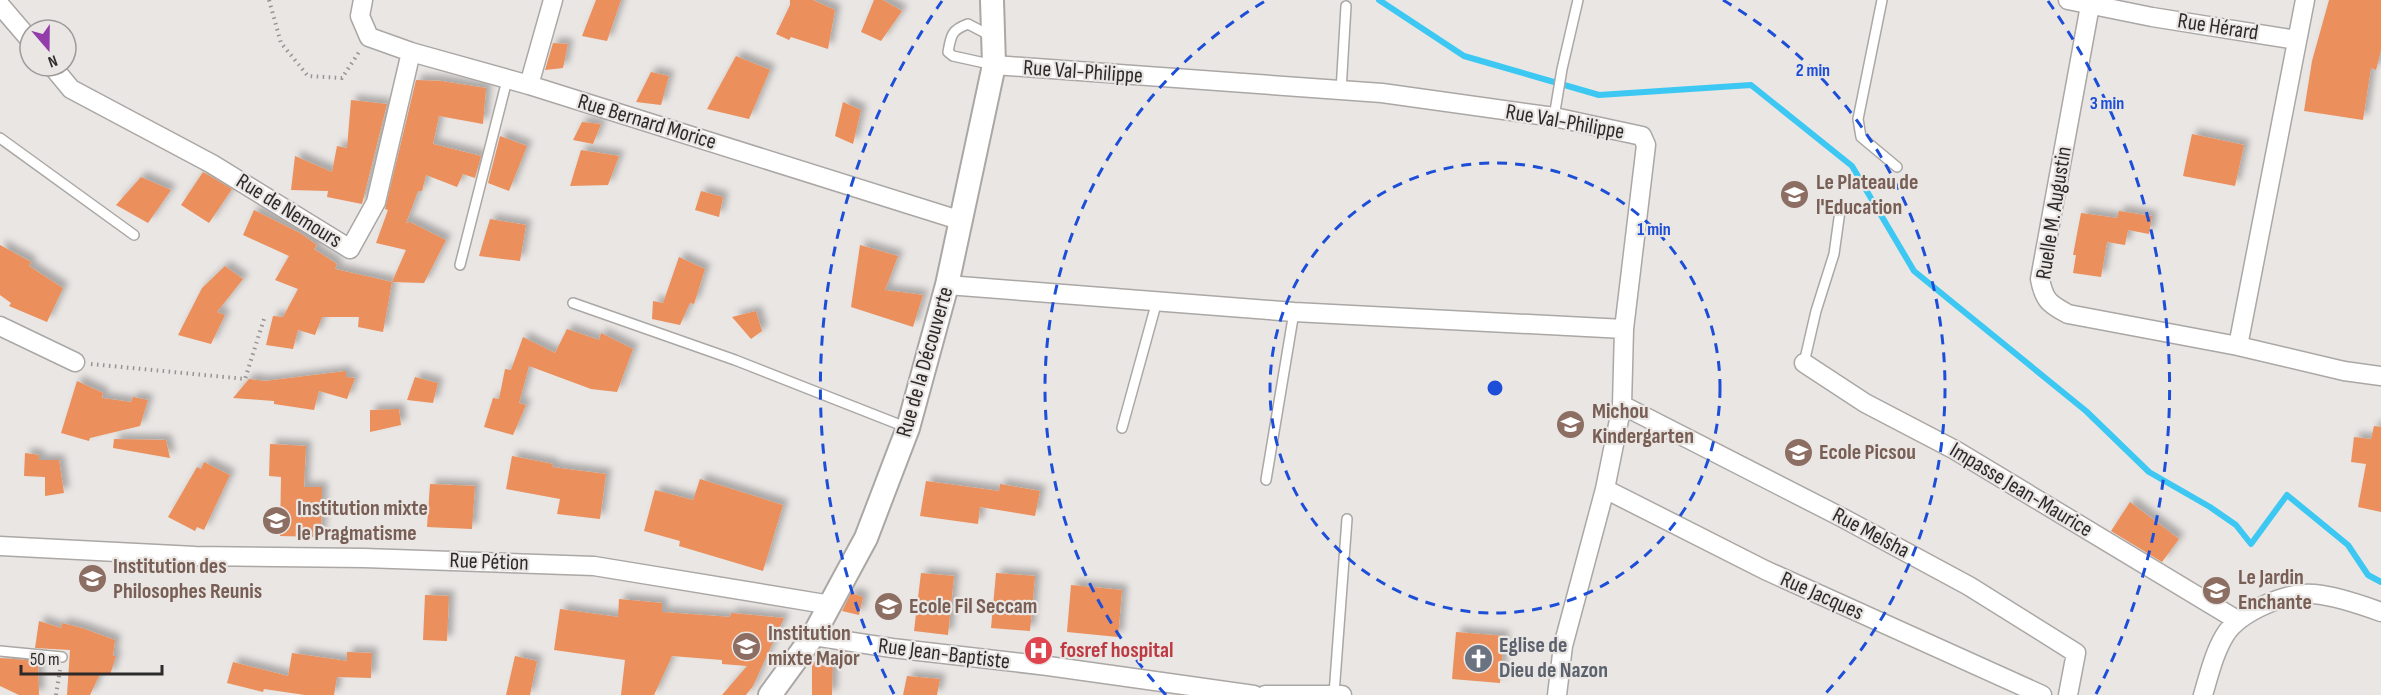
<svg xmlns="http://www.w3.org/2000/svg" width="2381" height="695" viewBox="0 0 2381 695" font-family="'Sofia Sans Condensed',sans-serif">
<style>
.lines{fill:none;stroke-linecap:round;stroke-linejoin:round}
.stream{stroke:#3cc8f2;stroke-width:6}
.building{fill:#eb8f5c;filter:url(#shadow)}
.service-casing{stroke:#aaa7a5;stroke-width:12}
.minor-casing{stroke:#aaa7a5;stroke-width:21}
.tertiary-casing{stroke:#aaa7a5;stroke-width:26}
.path{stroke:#969492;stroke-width:4;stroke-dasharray:1.5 4.5;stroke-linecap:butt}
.service{stroke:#fff;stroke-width:9}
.minor{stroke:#fff;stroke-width:18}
.tertiary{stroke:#fff;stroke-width:22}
.ring{fill:none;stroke:#1d4ed8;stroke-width:3;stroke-dasharray:10 8}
.labels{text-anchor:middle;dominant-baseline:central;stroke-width:4.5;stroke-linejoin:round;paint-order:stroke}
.street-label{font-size:22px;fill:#2c2b2a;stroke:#e9e6e4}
.education-label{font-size:22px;font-weight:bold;fill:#785e54;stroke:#e9e6e4;text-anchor:start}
.worship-label{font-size:22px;font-weight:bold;fill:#5b616d;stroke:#e9e6e4;text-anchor:start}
.health-label{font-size:22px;font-weight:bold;fill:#be3a42;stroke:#e9e6e4;text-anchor:start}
.centre{fill:#1d4ed8;stroke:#e9e6e4;stroke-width:3}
.ring-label{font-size:18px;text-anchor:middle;font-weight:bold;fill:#1d4ed8;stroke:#e9e6e4;stroke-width:4.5;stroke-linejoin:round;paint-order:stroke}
</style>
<defs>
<filter id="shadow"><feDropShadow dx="5.5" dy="-5.5" stdDeviation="3" flood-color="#0004"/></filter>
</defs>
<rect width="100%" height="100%" fill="#e9e6e4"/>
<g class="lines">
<!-- stream -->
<path class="stream" d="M1379 0 1464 56 1599 95 1751 85 1852 166 1914 271 2086 411 2149 472 2210 507 2236 525 2251 544 2287 495 2348 545 2368 575 2381 582"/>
</g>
<!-- building -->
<path class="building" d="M596 0H621L607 41 582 36Z
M790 0H813L835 10 828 49 791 37 789 40 776 34 790 5Z
M874 0H883L902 11 881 41 861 32Z
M2329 0H2381V50L2376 70 2371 68 2363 120 2304 111 2312 61Z
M553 43 568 44 563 68 545 70Z
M736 56 770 70 749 119 707 109Z
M651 72 669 76 661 105 636 102Z
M416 80 441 81 486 88 483 124 439 116 433 144 481 156 475 178 463 174 457 187 426 175 422 191H418L406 223 410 222 446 240 424 283 392 282 383 332 358 327 359 317H322L315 335 298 330 293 349 266 345 273 316 283 317 298 289 275 280 289 256 243 235 254 210 300 233 317 245 314 249 337 264 335 269 392 282 406 250 376 243 388 210 385 209Z
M351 100 387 104 362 204 327 197 328 191 291 190 295 156 332 172 337 146 347 148Z
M843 102 861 110 853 144 835 136Z
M582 122 601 124 593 144 573 140Z
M2192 134 2244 145 2235 186 2183 176Z
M500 136 527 146 509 191 488 183Z
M581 150 619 156 608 185 570 186Z
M203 172 232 189 209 223 181 205Z
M141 177 171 190 148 223 116 205Z
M701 191 723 197 719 217 695 210Z
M2119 211 2152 216 2149 234 2128 230 2125 245 2107 242 2101 277 2073 273 2076 255H2073L2081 213 2117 218Z
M490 219 526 225 520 261 479 256Z
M0 245 31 262 29 266 63 288 47 322 9 306 11 303 0 295Z
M860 245 898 256 885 290 923 295 913 327 851 307Z
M679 257 705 269 694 304 690 303 680 325 652 319 653 301 663 303Z
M225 266 243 279 217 312 225 315 211 344 178 335 202 288Z
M756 311 762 331 751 339 732 317Z
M567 329 599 340 601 333 633 349 617 392 591 389 529 366 519 403 526 405 513 435 484 427 493 398 499 399 505 369 511 370 523 337 555 353Z
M346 371V377L355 378 347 399 319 391 314 410 274 404V401L233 398 249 379 265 381Z
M415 377 438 383 433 403 407 400Z
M77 381 103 393 102 398 131 402 133 397 148 400 140 426 90 438 89 441 61 433Z
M399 409 401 425 370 432V410Z
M2374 426 2381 427V512L2358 507 2366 464 2351 462 2354 437 2371 439Z
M114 439 166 440 170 458 113 448Z
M270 444 306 446 304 487H322L321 537 280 536 281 477 269 476Z
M25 453 39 455V460H59L64 493 45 496V477L24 476Z
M512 456 553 464 552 467 606 474 600 519 557 514 560 499 506 489Z
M204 462 230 475 204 530 197 527 195 531 168 517 197 467 201 469Z
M700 479 783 505 763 571 679 546 680 541 644 531 655 490 693 500Z
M926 481 999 491 1000 484 1040 491 1035 516 980 507 978 524 920 516Z
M430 484 475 486 472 529 427 527Z
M2130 502 2179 539 2162 562 2111 531Z
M921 573 954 576 948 635 914 631Z
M996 573 1035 576 1030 631 991 628Z
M1071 585 1122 590 1118 637 1067 632Z
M851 593 863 597 859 615 842 611Z
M425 595 449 596 447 641 423 640Z
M619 599 662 603V612L730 617 731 613 784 618 753 686 746 695H722L747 666 722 664V660L672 656 654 695H621L625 660 554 650 560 609 618 617Z
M39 621 61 628 62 623 82 628 115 640 113 656H116L110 675 100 674 90 695H67L70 650 35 648Z
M1456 632 1504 636 1500 683 1452 679Z
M347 652 372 653 371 678 337 677 334 695H305L264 689 263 692 227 683 233 662 288 676 292 653 347 661Z
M515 656 537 661 530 695H506Z
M0 658 38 661 39 695H19L0 686Z
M833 661 832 695H812V662Z
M907 676 940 679 937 695H903Z"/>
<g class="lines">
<defs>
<path id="service" d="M1882 0 1858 119 1861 137 1897 167
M991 36 968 24C951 30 951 36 948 52L953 56 994 65
M1341 91 1346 6
M1554 117 1562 69 1578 0
M0 138 134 235
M460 265 507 80
M573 303 735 360 908 428
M1804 363 1816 311 1834 254 1840 211
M1122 428 1157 301
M1266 480 1294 312
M0 651 62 657
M1334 694 1347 519"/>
<path id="minor" d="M363 0 360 16 369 37 411 52 529 85 962 221
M2068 0 2152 17 2297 40
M2091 0 2040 279C2044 300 2049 304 2068 314L2238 346 2344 371 2381 376
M0 5 30 40
M994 65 1382 93 1554 117 1642 136 1646 145 1624 329 1622 405 1605 489 1563 646 1557 695
M52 66 71 89 212 164 350 249 376 202 411 52
M529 85 553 0
M947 285 1294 312 1624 329
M0 326 75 362
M2238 346 2305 0
M1804 363 1865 403 1955 450 2237 620
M1622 405 1841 517 1969 586 2076 653 2068 695
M1605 489 1765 570 2042 695
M0 546 195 556 364 558 594 566 831 605
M813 636 892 648 1048 666 1254 695
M1265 695H1342
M2203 695C2209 675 2214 653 2225 635 2239 612 2288 591 2314 594 2334 596 2362 605 2381 612"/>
<path id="tertiary" d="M770 695 813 636 866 538 908 428 947 285 994 65 992 0"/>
</defs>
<!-- service casing -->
<use href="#service" class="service-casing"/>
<!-- minor casing -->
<use href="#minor" class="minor-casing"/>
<!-- tertiary casing -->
<use href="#tertiary" class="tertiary-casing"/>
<!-- path -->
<path class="path" d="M269 0 281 43 308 76 342 78 359 52
M91 364 245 379 264 319
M56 695 60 670"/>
<!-- service -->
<use href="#service" class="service"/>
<!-- minor -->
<use href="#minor" class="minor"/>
<!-- tertiary -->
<use href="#tertiary" class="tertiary"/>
</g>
<!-- distance rings -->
<g class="ring">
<circle cx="1495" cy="388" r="225"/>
<path d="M1166 695A450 450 0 0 1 1267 0M1723 0A450 450 0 0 1 1824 695"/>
<path d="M894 694A675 675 0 0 1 942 1M2048 1A675 675 0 0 1 2096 694"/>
</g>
<!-- icons -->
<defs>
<symbol id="school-disc" viewBox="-11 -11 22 22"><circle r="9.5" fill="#8d6e63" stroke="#e9e6e4"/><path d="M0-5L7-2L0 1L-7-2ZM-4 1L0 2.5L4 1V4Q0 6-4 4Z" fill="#fff"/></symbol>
<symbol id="university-disc" viewBox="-11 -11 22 22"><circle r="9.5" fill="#8d6e63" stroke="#e9e6e4"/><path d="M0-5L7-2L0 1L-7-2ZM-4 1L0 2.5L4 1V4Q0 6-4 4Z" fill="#fff"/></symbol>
<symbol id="hospital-disc" viewBox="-11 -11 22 22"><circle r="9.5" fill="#e0444e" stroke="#e9e6e4"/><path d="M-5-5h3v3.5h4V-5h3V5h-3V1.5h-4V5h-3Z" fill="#fff"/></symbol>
<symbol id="church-disc" viewBox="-11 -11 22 22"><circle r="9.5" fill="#6b7280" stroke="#e9e6e4"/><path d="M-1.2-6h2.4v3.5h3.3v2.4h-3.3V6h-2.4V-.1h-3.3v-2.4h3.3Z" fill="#fff"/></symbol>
</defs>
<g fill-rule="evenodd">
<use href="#school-disc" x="1778" y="178" width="33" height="33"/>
<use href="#school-disc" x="1554" y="408" width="33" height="33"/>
<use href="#school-disc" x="1782" y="436" width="33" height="33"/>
<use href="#school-disc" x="260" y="504" width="33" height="33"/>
<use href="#university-disc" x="76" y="562" width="33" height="33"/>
<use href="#school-disc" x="2200" y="574" width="33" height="33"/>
<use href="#school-disc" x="872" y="590" width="33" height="33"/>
<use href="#school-disc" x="730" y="630" width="33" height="33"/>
<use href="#hospital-disc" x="1022" y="634" width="33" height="33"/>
<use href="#church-disc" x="1462" y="642" width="33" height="33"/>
</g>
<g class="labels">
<!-- street labels -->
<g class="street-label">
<text transform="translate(2218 27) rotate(9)">Rue Hérard</text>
<text transform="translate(1083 72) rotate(4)">Rue Val-Philippe</text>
<text transform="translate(647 122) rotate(17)">Rue Bernard Morice</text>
<text transform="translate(1565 122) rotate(10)">Rue Val-Philippe</text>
<text transform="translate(289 211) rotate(32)">Rue de Nemours</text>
<text transform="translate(2054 213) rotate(-81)">Ruelle M. Augustin</text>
<text transform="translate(925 362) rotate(-74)">Rue de la Découverte</text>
<text transform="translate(2021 490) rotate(31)">Impasse Jean-Maurice</text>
<text transform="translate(1871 533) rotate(28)">Rue Melsha</text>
<text transform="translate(489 562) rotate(2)">Rue Pétion</text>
<text transform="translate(1822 596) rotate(24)">Rue Jacques</text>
<text transform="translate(944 654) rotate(7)">Rue Jean-Baptiste</text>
</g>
<!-- education labels -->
<g class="education-label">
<text x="1816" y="182">Le Plateau de<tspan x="1816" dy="25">l'Education</tspan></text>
<text x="1592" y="411">Michou<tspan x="1592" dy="25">Kindergarten</tspan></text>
<text x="1819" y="452">Ecole Picsou</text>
<text x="297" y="508">Institution mixte<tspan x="297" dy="25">le Pragmatisme</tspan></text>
<text x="113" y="566">Institution des<tspan x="113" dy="25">Philosophes Reunis</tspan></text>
<text x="2238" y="577">Le Jardin<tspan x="2238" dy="25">Enchante</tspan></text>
<text x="909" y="606">Ecole Fil Seccam</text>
<text x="768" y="633">Institution<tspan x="768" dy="25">mixte Major</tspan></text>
</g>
<!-- worship labels -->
<g class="worship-label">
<text x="1499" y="645">Eglise de<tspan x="1499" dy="25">Dieu de Nazon</tspan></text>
</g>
<!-- health labels -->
<g class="health-label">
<text x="1060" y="650">fosref hospital</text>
</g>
</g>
<circle cx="1495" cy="388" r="9" class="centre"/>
<g class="ring-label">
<text x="1813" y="76">2 min</text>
<text x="2107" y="109">3 min</text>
<text x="1654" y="235">1 min</text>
</g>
<!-- north arrow -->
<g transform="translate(48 48) rotate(160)"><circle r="28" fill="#e9e6e4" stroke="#9d9b9a" stroke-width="1.5"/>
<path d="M0-4.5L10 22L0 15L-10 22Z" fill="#923daa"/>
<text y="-9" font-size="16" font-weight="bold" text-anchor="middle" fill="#2c2b2a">N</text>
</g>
<!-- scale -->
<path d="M21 665v9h141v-9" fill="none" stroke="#2c2b2a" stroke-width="3"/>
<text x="30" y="665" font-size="18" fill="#2c2b2a" stroke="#e9e6e4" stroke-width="4.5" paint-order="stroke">50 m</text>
</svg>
